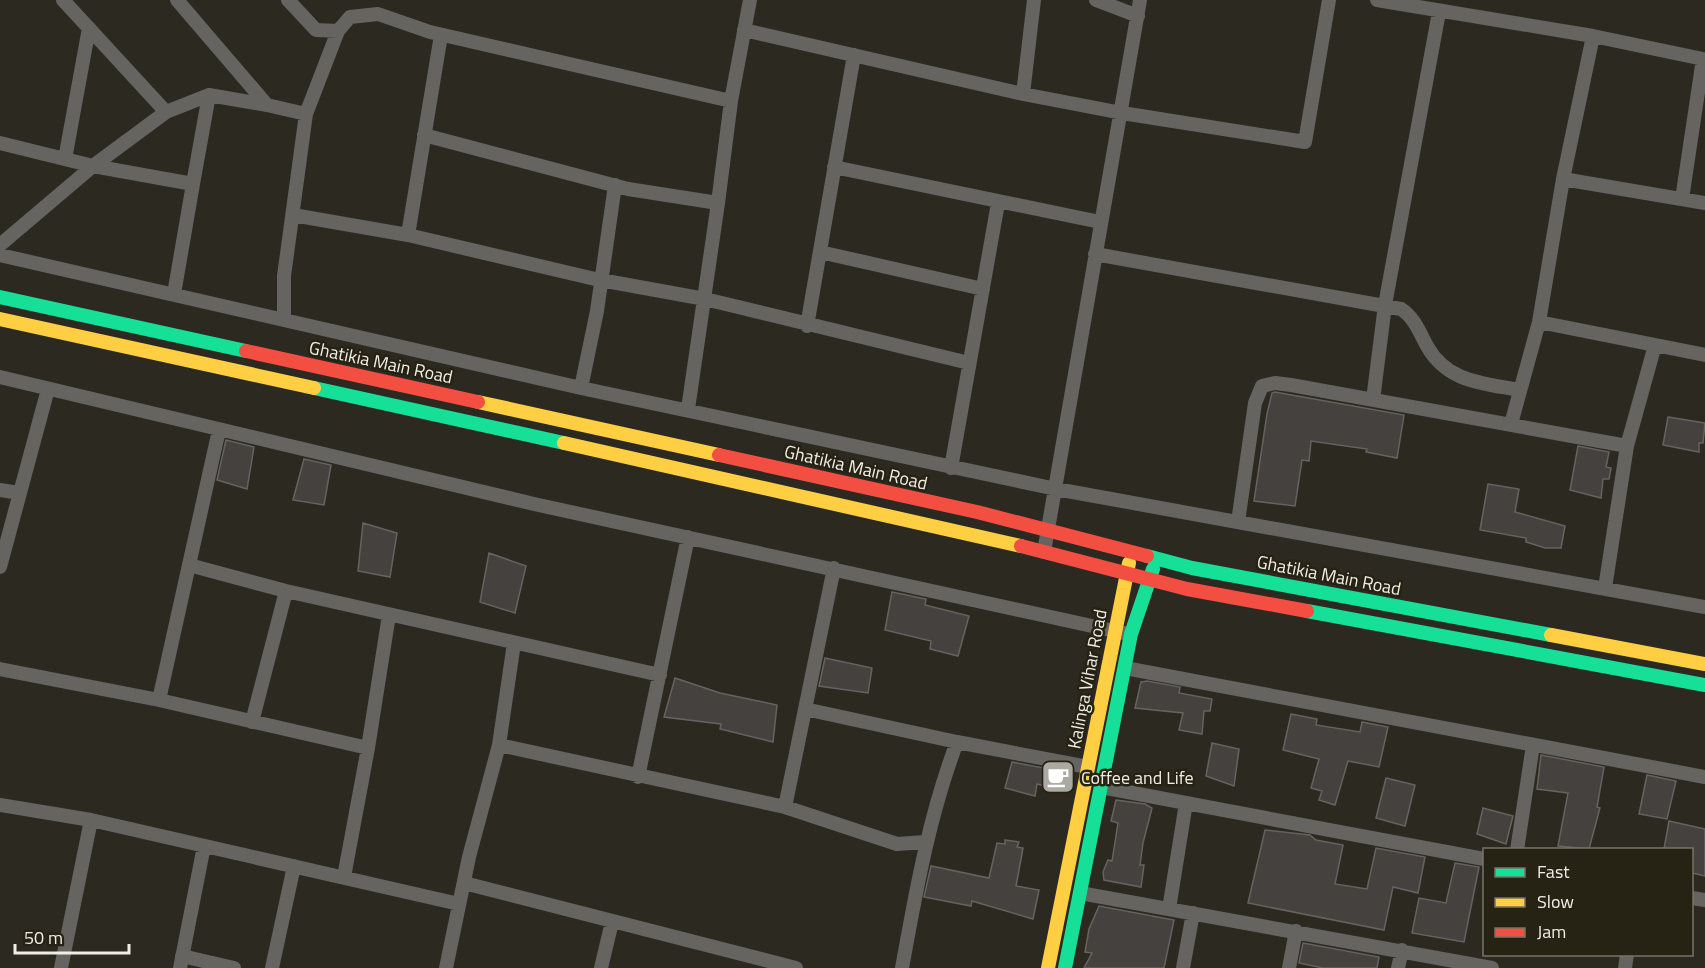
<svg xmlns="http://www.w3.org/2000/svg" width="1705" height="968" viewBox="0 0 1705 968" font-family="'Titillium Web',sans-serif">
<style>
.building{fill:#45413f;stroke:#666260;stroke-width:1.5}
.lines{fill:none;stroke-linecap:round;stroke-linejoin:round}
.street{stroke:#656461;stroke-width:14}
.fast{stroke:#16e098;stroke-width:14}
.slow{stroke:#ffcf43;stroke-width:14}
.jam{stroke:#f24e42;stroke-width:14}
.labels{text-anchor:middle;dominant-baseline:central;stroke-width:5;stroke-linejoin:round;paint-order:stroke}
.street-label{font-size:18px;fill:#f0eee4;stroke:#262214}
.poi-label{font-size:18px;fill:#f0eee4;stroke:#262214;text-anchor:start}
</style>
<rect width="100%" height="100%" fill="#2c2921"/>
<!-- building -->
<path class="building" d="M1275 392 1404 415 1397 458 1366 452 1367 449 1311 441 1309 461 1302 460 1295 506 1254 501 1267 414 1272 393Z
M1668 417 1705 423 1703 443H1699V452L1663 445Z
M226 440 254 447 247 489 217 480Z
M1578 446 1609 452 1606 467 1611 468 1609 479H1603L1601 498 1570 490Z
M304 459 331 465 324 505 293 500Z
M1488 484 1519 489 1515 512 1565 526 1561 548H1545L1526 542V538L1480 530Z
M363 523 397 533 390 577 358 571Z
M489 553 526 566 515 613 480 602Z
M892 592 926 599 925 605 969 616 958 656 930 649 931 641 885 630Z
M825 658 872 668 868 693 819 686Z
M675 678 720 693 777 705 773 742 720 729 721 724 664 717Z
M1147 681 1180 687 1179 693 1212 699 1210 711H1204L1202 734 1179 730 1183 713 1135 708 1141 682Z
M1291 714 1317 719 1316 725 1360 732 1362 722 1388 727 1379 767 1348 761 1335 805 1319 800 1322 791 1311 788 1319 759 1283 750Z
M1212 743 1239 749 1234 786 1206 776Z
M1541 755 1604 767 1597 807 1600 808 1589 849 1558 846 1568 793 1537 789Z
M1012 762 1070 773 1069 792 1037 784 1035 796 1005 788Z
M1647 775 1676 781 1667 819 1639 814Z
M1386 778 1415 785 1405 826 1376 818Z
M1116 800 1145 804 1152 808 1143 843 1140 865H1144L1141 887 1104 880 1103 872 1108 860 1112 861 1118 823 1111 821Z
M1483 808 1513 816 1506 844 1477 834Z
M1669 821 1705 829V876L1692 873V849H1664Z
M1265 830 1310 835 1316 840 1343 845 1335 884 1367 889 1376 848 1425 857 1418 893 1393 887 1384 930 1248 903Z
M1005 840 1019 842 1017 847 1023 848 1016 886 1039 890 1033 919 972 901 971 906 924 897 931 866 989 878 997 843 1005 844Z
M1455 863 1479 867 1464 942 1412 933 1419 898 1446 903Z
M1099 906 1174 920 1164 968H1084L1092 953 1085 952 1089 929Z
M1303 943 1379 957 1377 968H1323L1299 963Z"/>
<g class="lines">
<!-- street -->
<path class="street" d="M177 0 267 105 306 114
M288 0 316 30 338 31
M1096 0 1138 16
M1377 0 1593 36
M744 30 1023 94 1122 113 1305 142 1329 0
M1023 94 1034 0
M166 112 209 95
M424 135 628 189 718 203 731 101
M0 143 93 166 166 112 63 0
M65 159 89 28
M834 167 1100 222
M1563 179 1593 36 1703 59 1682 199
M293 215 408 235 595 279 705 299 969 363
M408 235 441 35
M0 245 93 166 193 184 209 95 267 105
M820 252 983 289
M1095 254 1401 309C1414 317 1420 333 1427 346 1447 382 1482 383 1519 390
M0 255 581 388 1056 489 1705 607
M174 294 193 184
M284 319V276L306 114 338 31 350 17 378 14 430 32 731 101 750 0
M1539 322 1705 355
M807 326 854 55
M0 377 534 504 1124 633
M581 388 597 311 615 185
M1373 400 1385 305 1439 12
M688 409 718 203
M1511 424 1539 322 1563 179 1705 203
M951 468 998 203
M0 490 19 493
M1238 522 1255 403 1262 386 1275 383 1291 385 1627 446
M1044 552 1140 0
M189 565 286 591 660 675
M0 567 48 389
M1605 588 1627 446 1655 345
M1125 668 1705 777
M0 669 159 700 368 748 389 615
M159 700 219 430
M805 709 957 742
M252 722 286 591
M499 745 514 643
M638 777 688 537
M1101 787 1484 859
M0 805 91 820 459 904
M785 807 834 568
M1517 850 1533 745
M344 877 368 748
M464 883 796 968
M1080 893 1492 968
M1692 898 1705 900
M1169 909 1186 803
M182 956 234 968
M61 968 91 820
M180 968 204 846
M272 968 294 866
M446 968 469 857 499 745 785 807 897 844 925 842
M601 968 612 922
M902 968C916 891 929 816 957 742L1088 767
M1183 968 1193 913
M1289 968 1296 931
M1398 968 1402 950
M1625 968 1627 954"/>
<!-- fast -->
<path class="fast" d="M0 297 246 351
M314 388 564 443
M1147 556 1192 568 1551 635
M1307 611 1705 685
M1065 968 1131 634 1153 569"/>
<!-- slow -->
<path class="slow" d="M0 319 314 388
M478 402 719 455
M564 443 1021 546
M1551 635 1705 664
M1048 968 1129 563"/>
<!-- jam -->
<path class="jam" d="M246 351 478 402
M719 455 977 512 1147 556
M1021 546 1187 589 1307 611"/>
</g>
<!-- icons -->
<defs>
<symbol id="cafe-square" viewBox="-11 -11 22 22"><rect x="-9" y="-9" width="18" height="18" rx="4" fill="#aba9a0" stroke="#262214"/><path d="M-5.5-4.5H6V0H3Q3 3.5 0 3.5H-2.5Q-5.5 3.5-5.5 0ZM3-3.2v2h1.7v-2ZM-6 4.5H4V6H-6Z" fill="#fff"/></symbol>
</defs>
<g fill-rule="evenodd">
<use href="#cafe-square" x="1039" y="758" width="38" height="38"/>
</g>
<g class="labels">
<!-- street labels -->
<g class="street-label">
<text transform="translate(381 362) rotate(12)">Ghatikia Main Road</text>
<text transform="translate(856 467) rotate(13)">Ghatikia Main Road</text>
<text transform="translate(1329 575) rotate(11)">Ghatikia Main Road</text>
<text transform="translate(1087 679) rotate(-79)">Kalinga Vihar Road</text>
</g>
<!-- poi labels -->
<g class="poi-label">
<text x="1081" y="777">Coffee and Life</text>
</g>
</g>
<!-- legend -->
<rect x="1483" y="848" width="210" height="108" fill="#262214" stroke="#777467" stroke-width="1.5"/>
<rect x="1495" y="868" width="30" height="9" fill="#16e098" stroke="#777467" stroke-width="1.5"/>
<text x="1537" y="878" font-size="18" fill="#f0eee4">Fast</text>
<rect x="1495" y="898" width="30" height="9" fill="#ffcf43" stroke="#777467" stroke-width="1.5"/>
<text x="1537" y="908" font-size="18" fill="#f0eee4">Slow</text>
<rect x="1495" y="928" width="30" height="9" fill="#f24e42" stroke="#777467" stroke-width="1.5"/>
<text x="1537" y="938" font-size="18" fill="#f0eee4">Jam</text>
<!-- scale -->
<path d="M15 944v9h114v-9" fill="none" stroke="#f0eee4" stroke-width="3"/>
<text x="24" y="944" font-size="18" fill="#f0eee4" stroke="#262214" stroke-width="4.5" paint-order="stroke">50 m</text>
</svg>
